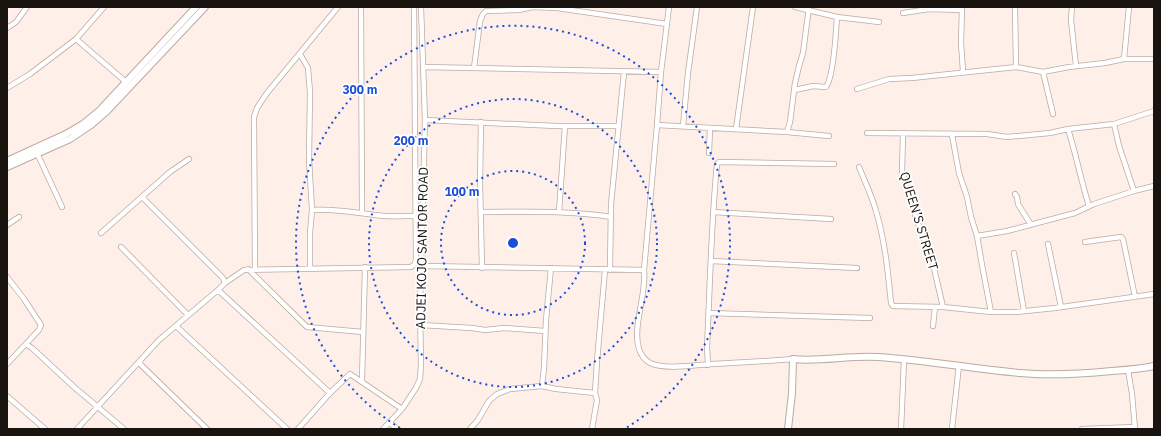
<svg xmlns="http://www.w3.org/2000/svg" width="1161" height="436" viewBox="0 0 1161 436" font-family="'IBM Plex Sans',sans-serif">
<style>
.lines{fill:none;stroke-linecap:round;stroke-linejoin:round}
.street-casing{stroke:#bcaaa3;stroke-width:6}
.secondary-casing{stroke:#bcaaa3;stroke-width:8}
.street{stroke:#fff;stroke-width:4.5}
.secondary{stroke:#fff;stroke-width:6}
.ring{fill:none;stroke:#1d4ed8;stroke-width:2;stroke-dasharray:2 4}
.labels{text-anchor:middle;dominant-baseline:central;stroke-width:3.5;stroke-linejoin:round;paint-order:stroke}
.street-label{font-size:13px;fill:#1a1411;stroke:#fff}
.centre{fill:#1d4ed8;stroke:#fff;stroke-width:2}
.ring-label{font-size:12px;text-anchor:middle;font-weight:bold;fill:#1d4ed8;stroke:#fff;stroke-width:3.5;stroke-linejoin:round;paint-order:stroke}
</style>
<rect width="100%" height="100%" fill="#feefe9"/>
<g class="lines">
<defs>
<path id="street" d="M361 7 362 212
M669 7 661 72 657 125 644 270C647 294 632 326 639 349 641 355 645 360 650 363 666 370 694 365 711 364 738 363 766 361 793 359
M795 7 837 17 879 22
M962 7 961 44 962 56 963 72
M1015 7 1016 67
M1072 7 1071 20 1076 66
M903 13 929 9 962 10
M7 28 16 22 27 7
M76 39 126 82
M300 54 308 68 310 92 309 159 312 210 310 233V268
M1124 59 1129 7
M423 67 661 72
M474 68 480 21 483 14 486 11 519 10 532 7 557 8 667 24
M1043 72 1053 114
M7 88 30 74 76 39 104 7
M857 89 889 79 912 78 1016 67 1043 72 1069 67 1105 63 1124 59H1154
M795 90 813 86 826 87C834 77 836 31 837 17
M425 120 556 126H619
M481 122 480 183 482 268
M1114 124 1119 146 1134 191
M657 125 787 132 829 136
M683 126 688 73 697 7
M736 129 753 7
M1068 129C1076 154 1081 181 1089 206
M787 132 790 122 795 83 799 66 803 53 809 7
M867 133 987 134 1007 137 1050 133 1068 129 1114 124 1154 111
M903 134 902 171 916 218 933 264 943 307
M952 135 959 173 967 197 971 217 977 236 982 265 991 312
M37 153 62 207
M709 153 710 128
M859 167C865 182 872 196 876 211 885 241 888 272 891 303L893 306 943 307 991 312H1016L1055 308 1154 294
M1015 194 1017 197 1018 204 1031 225
M142 197 223 278 225 283
M312 210C333 209 354 212 375 215 388 217 402 216 415 216
M481 212C524 212 569 210 611 217
M559 212 565 126
M713 212 831 219
M7 225 19 217
M101 233 170 172 189 159
M977 236 1007 231 1075 213 1094 204 1134 191 1154 186
M1085 242 1121 237 1123 239 1135 297
M1048 244 1061 307
M121 247 188 315
M1014 253 1024 311
M711 261 857 268
M422 266 644 270
M248 269 307 327 363 332
M255 269 254 117 257 108 267 93 338 7
M610 270 611 204 624 72
M7 277 24 299 41 325 39 330 7 364
M218 290 330 393
M709 313 870 318
M421 325 472 328 485 330 504 328 545 331
M176 326 287 429
M933 326 935 307
M26 344 32 348 74 387 124 429
M139 363 207 429
M708 365 707 347C710 286 711 225 717 164L719 162 834 164
M1128 370 1132 394 1135 429
M362 381 365 267
M542 386 556 389 595 393
M7 396 45 429
M389 422 397 429
M77 429 159 340 218 290 225 283 244 270 411 267 415 264 416 259 414 7
M298 429 330 393 350 374 402 409
M383 429 402 409 416 388 420 379 421 365 420 309 425 120 421 7
M470 429 478 420 489 401 497 394 510 389 542 386 544 368 546 320 551 268
M592 429 597 400 595 393 597 361 605 270
M901 429 904 360
M952 429 959 365
M1082 429 1135 427"/>
<path id="secondary" d="M7 161 66 134 83 124 99 111 196 7
M7 167 70 139 91 125 107 111 205 7
M788 429 792 393 793 359C821 362 849 355 878 357 926 360 973 369 1020 373 1051 376 1081 374 1112 371 1126 370 1140 369 1154 366"/>
</defs>
<!-- street casing -->
<use href="#street" class="street-casing"/>
<!-- secondary casing -->
<use href="#secondary" class="secondary-casing"/>
<!-- street -->
<use href="#street" class="street"/>
<!-- secondary -->
<use href="#secondary" class="secondary"/>
</g>
<!-- distance rings -->
<g class="ring">
<circle cx="513" cy="243" r="72"/>
<circle cx="513" cy="243" r="144"/>
<path d="M400 428A217 217 0 1 1 626 428"/>
</g>
<g class="labels">
<!-- street labels -->
<g class="street-label">
<text transform="translate(919 221) rotate(73)">QUEEN’S STREET</text>
<text transform="translate(422 248) rotate(-89)">ADJEI KOJO SANTOR ROAD</text>
</g>
</g>
<circle cx="513" cy="243" r="6" class="centre"/>
<g class="ring-label">
<text x="360" y="94">300 m</text>
<text x="411" y="145">200 m</text>
<text x="462" y="196">100 m</text>
</g>
<!-- border -->
<rect width="1161" height="436" fill="none" stroke="#1a1411" stroke-width="16"/>
</svg>
